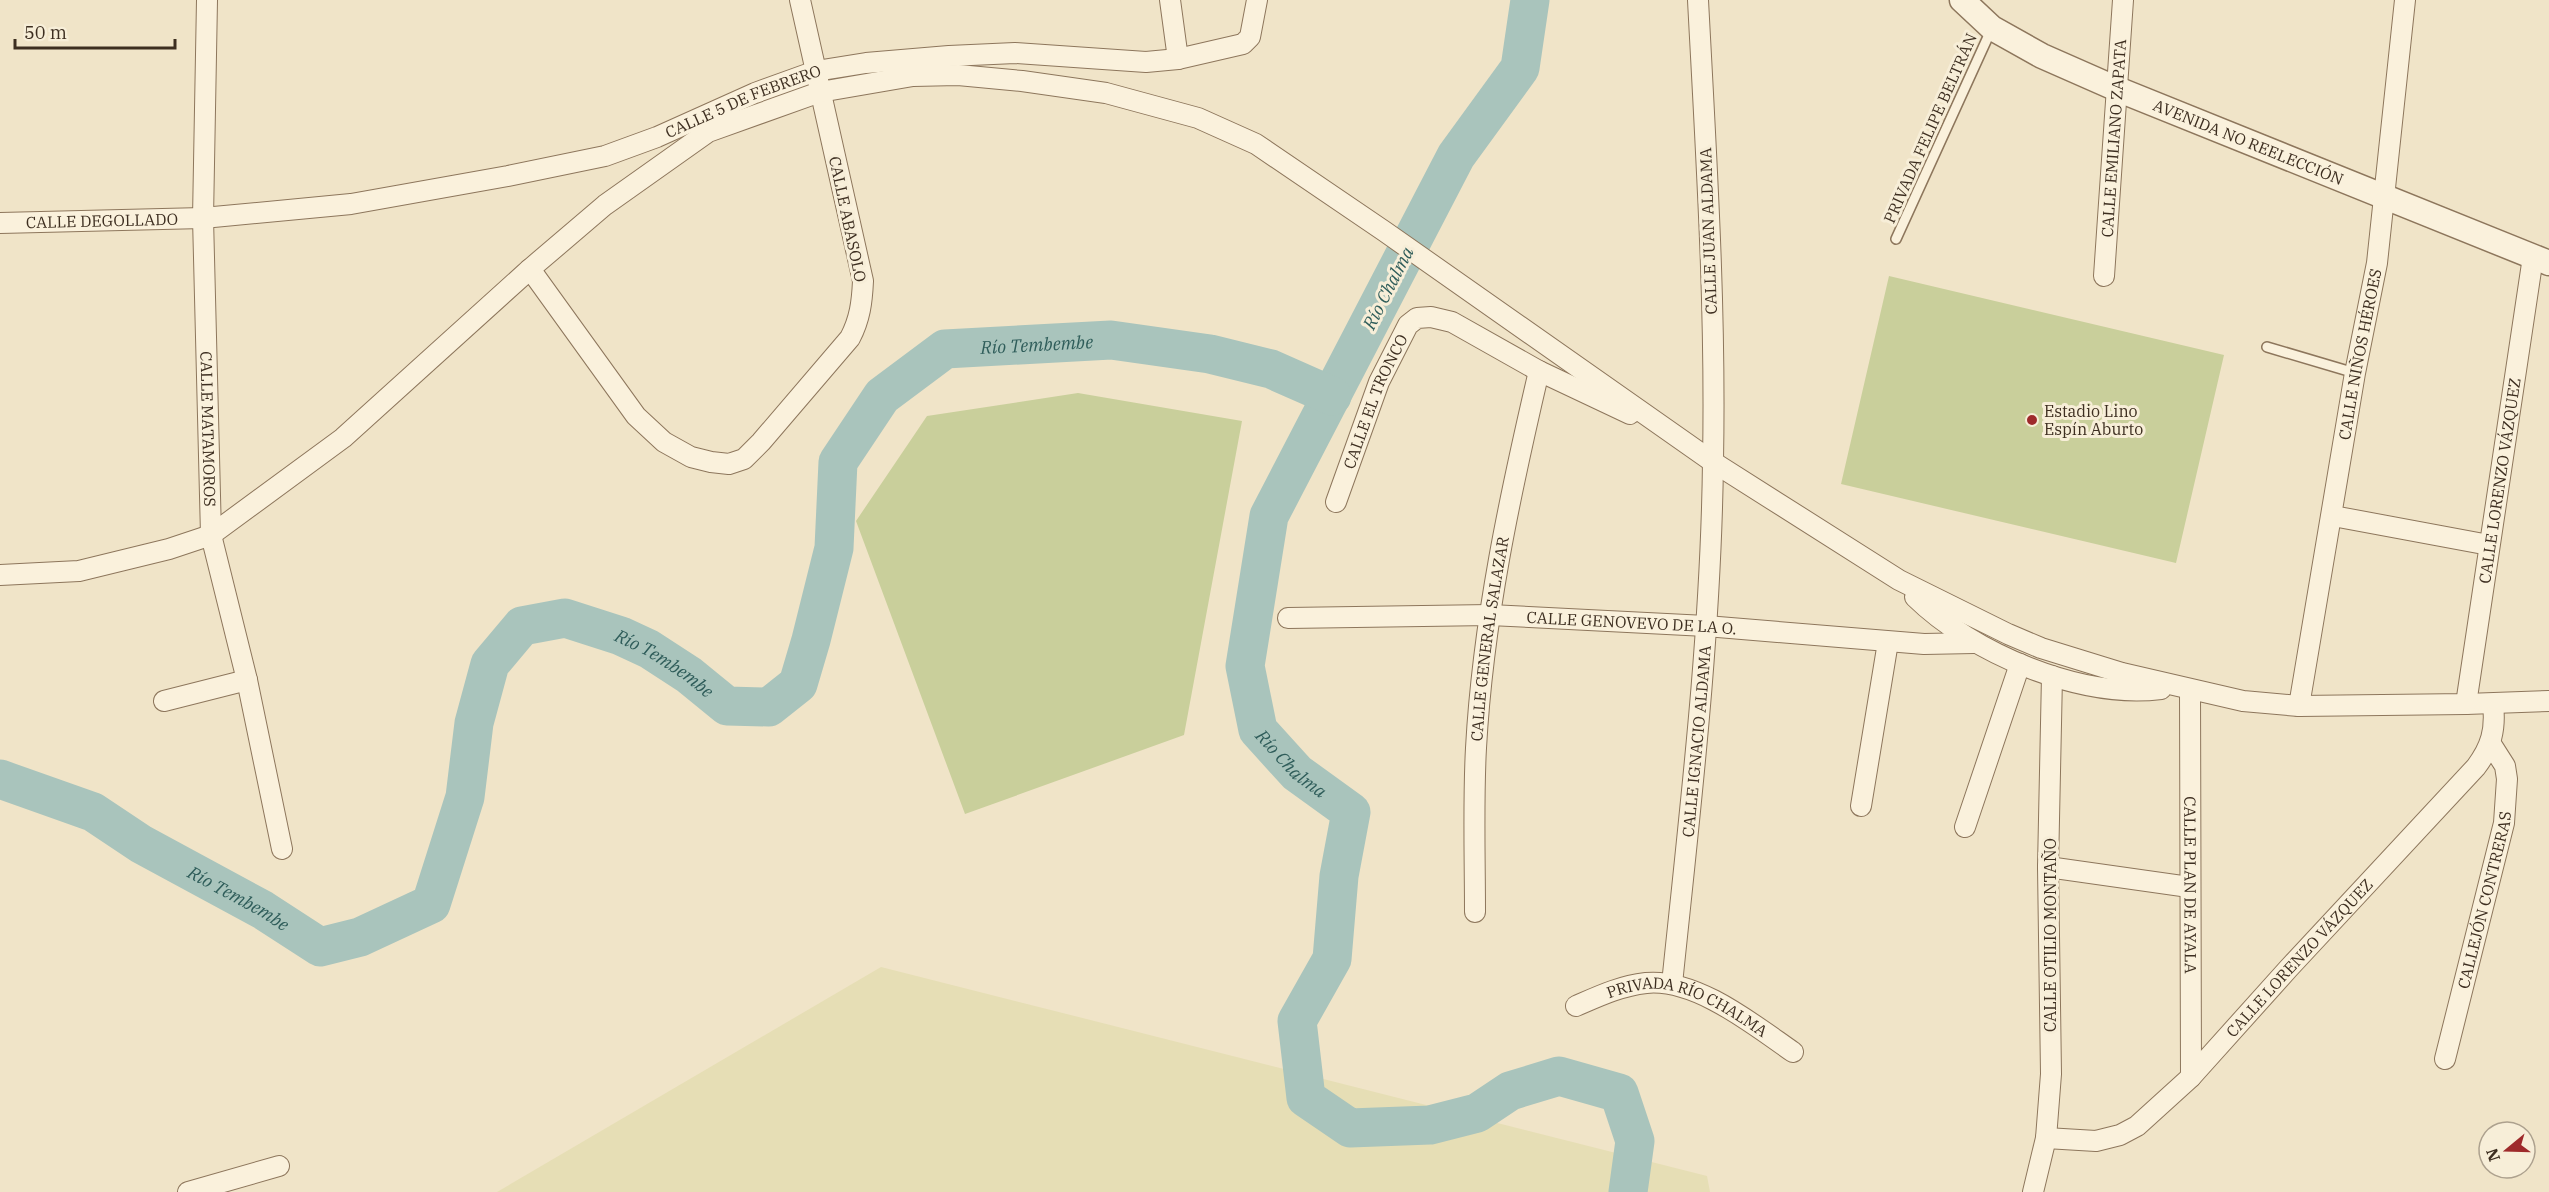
<svg xmlns="http://www.w3.org/2000/svg" width="2549" height="1192" viewBox="0 0 2549 1192" font-family="'IBM Plex Serif',serif">
<style>
.farmland{fill:#e6deb5}
.green{fill:#c9cf9b}
.lines{fill:none;stroke-linecap:round;stroke-linejoin:round}
.river{stroke:#a9c4bc;stroke-width:39}
.service-casing{stroke:#8d765c;stroke-width:12}
.minor-casing{stroke:#8d765c;stroke-width:22}
.tertiary-casing{stroke:#8d765c;stroke-width:27}
.service{stroke:#faf1dc;stroke-width:9}
.minor{stroke:#faf1dc;stroke-width:20}
.tertiary{stroke:#faf1dc;stroke-width:24}
.poi-dot{fill:#9e2a2b;stroke:#f7eed8;stroke-width:2}
.labels{text-anchor:middle;dominant-baseline:central;stroke-width:6;stroke-linejoin:round;paint-order:stroke}
.street-label{font-size:16px;fill:#3d2e20;stroke:#f7eed8}
.poi-label{font-size:16px;fill:#3d2e20;stroke:#f7eed8;text-anchor:start}
.water-label{font-size:18px;font-style:italic;fill:#2f5d5a;stroke:#f7eed8}
</style>
<rect width="100%" height="100%" fill="#f0e4c8"/>
<!-- farmland -->
<path class="farmland" d="M881 967 1707 1176 1710 1192H497Z"/>
<!-- green -->
<path class="green" d="M1889 276 2224 355 2176 563 1841 484Z
M1078 393 1242 421 1184 735 965 814 856 521 927 416Z"/>
<g class="lines">
<!-- river -->
<g class="river">
<path id="s1" d="M1530 0 1520 68 1456 156 1269 516 1245 666 1258 730 1297 773 1351 812 1339 876 1332 959 1297 1021 1306 1098 1350 1128 1430 1125 1477 1113 1510 1091 1559 1076 1619 1093 1635 1141 1628 1192"/>
<path id="s2" d="M0 779 93 812 141 844 263 910 320 947 360 937 431 904 465 797 474 723 490 664 522 626 565 618 621 636 649 649 689 675 727 706 769 707 798 684 811 640 834 548 838 462 882 396 945 349 1111 340 1210 354 1271 369 1332 396"/>
</g>
<defs>
<path id="service" d="M1896 239 1992 28
M2267 347 2355 373"/>
<g id="minor">
<path id="s3" d="M207 0 203 218 211 535 247 680 282 849"/>
<path d="M1170 0 1178 59"/>
<path id="s4" d="M0 223 203 218 351 204 508 176 605 156 657 137 755 93 816 71 866 63 949 56 1015 53 1146 62 1178 59 1243 44 1250 37 1257 0"/>
<path d="M530 269 636 416 664 442 691 457 711 462 729 464 744 459 761 442 850 338C860 319 862 302 863 281L800 0"/>
<path id="s5" d="M2104 276 2123 0"/>
<path id="s6" d="M1336 502 1379 382 1408 325 1417 318 1431 317 1452 322 1539 371 1630 414"/>
<path d="M2333 516 2489 545"/>
<path d="M0 575 79 571 169 549 211 535 343 438 530 269 605 205 708 132 820 92 913 76 958 75 1022 81 1106 93 1198 118 1256 144 1384 231 1713 462 1899 580 2008 634 2041 648 2122 673 2243 701 2299 706 2466 704 2549 701"/>
<path d="M1915 597C1972 653 2080 699 2161 689"/>
<path id="s7" d="M1288 618 1490 615 1706 626 1924 644 1974 643"/>
<path id="s8" d="M2190 691 2191 1077"/>
<path d="M164 701 247 680"/>
<path id="s9" d="M2466 704 2533 257"/>
<path id="s10" d="M2299 706 2355 373 2377 263 2405 0"/>
<path d="M1861 806 1888 642"/>
<path d="M1965 827 2020 664"/>
<path d="M2048 867 2189 887"/>
<path id="s11" d="M1475 912C1475 857 1473 802 1476 748 1483 620 1510 495 1539 371"/>
<path id="s12" d="M1672 984C1690 810 1711 636 1713 461 1716 307 1706 153 1698 0"/>
<path id="s13" d="M1576 1006C1599 996 1620 986 1646 983 1696 978 1754 1025 1793 1052"/>
<path id="s14" d="M2445 1059 2504 823 2507 779 2505 766 2491 744"/>
<path id="s15" d="M2046 1138 2096 1141 2120 1135 2137 1126 2191 1077 2288 969 2476 767C2491 747 2496 730 2493 704"/>
<path d="M188 1192 279 1166"/>
<path d="M2033 1192 2046 1138 2051 1074 2048 867 2052 676"/>
</g>
<g id="tertiary">
<path id="s16" d="M1962 0 1992 28 2042 56 2117 89 2549 263"/>
</g>
</defs>
<!-- service casing -->
<use href="#service" class="service-casing"/>
<!-- minor casing -->
<use href="#minor" class="minor-casing"/>
<!-- tertiary casing -->
<use href="#tertiary" class="tertiary-casing"/>
<!-- service -->
<use href="#service" class="service"/>
<!-- minor -->
<use href="#minor" class="minor"/>
<!-- tertiary -->
<use href="#tertiary" class="tertiary"/>
</g>
<!-- markers -->
<circle class="poi-dot" cx="2032" cy="420" r="6"/>
<g class="labels">
<!-- street labels -->
<g class="street-label">
<text stroke="none"><textPath href="#s4" startOffset="759">CALLE 5 DE FEBRERO</textPath></text>
<text transform="translate(1930 128) rotate(-66)">PRIVADA FELIPE BELTRÁN</text>
<text stroke="none"><textPath href="#s5" startOffset="138">CALLE EMILIANO ZAPATA</textPath></text>
<text stroke="none"><textPath href="#s16" startOffset="322">AVENIDA NO REELECCIÓN</textPath></text>
<text transform="translate(848 219) rotate(78)">CALLE ABASOLO</text>
<text stroke="none"><textPath href="#s4" startOffset="102">CALLE DEGOLLADO</textPath></text>
<text transform="translate(1708 231) rotate(-92)">CALLE JUAN ALDAMA</text>
<text stroke="none"><textPath href="#s10" startOffset="357">CALLE NIÑOS HÉROES</textPath></text>
<text stroke="none"><textPath href="#s6" startOffset="108">CALLE EL TRONCO</textPath></text>
<text stroke="none"><textPath href="#s3" startOffset="429">CALLE MATAMOROS</textPath></text>
<text stroke="none"><textPath href="#s9" startOffset="226">CALLE LORENZO VÁZQUEZ</textPath></text>
<text stroke="none"><textPath href="#s7" startOffset="344">CALLE GENOVEVO DE LA O.</textPath></text>
<text stroke="none"><textPath href="#s11" startOffset="274">CALLE GENERAL SALAZAR</textPath></text>
<text stroke="none"><textPath href="#s12" startOffset="244">CALLE IGNACIO ALDAMA</textPath></text>
<text stroke="none"><textPath href="#s8" startOffset="194">CALLE PLAN DE AYALA</textPath></text>
<text stroke="none"><textPath href="#s14" startOffset="164">CALLEJÓN CONTRERAS</textPath></text>
<text transform="translate(2050 935) rotate(-90)">CALLE OTILIO MONTAÑO</text>
<text stroke="none"><textPath href="#s15" startOffset="328">CALLE LORENZO VÁZQUEZ</textPath></text>
<text stroke="none"><textPath href="#s13" startOffset="120">PRIVADA RÍO CHALMA</textPath></text>
</g>
<!-- poi labels -->
<g class="poi-label">
<text x="2044" y="411">Estadio Lino<tspan x="2044" dy="18">Espín Aburto</tspan></text>
</g>
<!-- water labels -->
<g class="water-label">
<text transform="translate(1388 288) rotate(-63)">Río Chalma</text>
<text stroke="none"><textPath href="#s2" startOffset="1566">Río Tembembe</textPath></text>
<text stroke="none"><textPath href="#s2" startOffset="934">Río Tembembe</textPath></text>
<text stroke="none"><textPath href="#s1" startOffset="848">Río Chalma</textPath></text>
<text stroke="none"><textPath href="#s2" startOffset="268">Río Tembembe</textPath></text>
</g>
</g>
<!-- north arrow -->
<g transform="translate(2507 1150) rotate(251)"><circle r="28" fill="#f7eed8" stroke="#ada18e" stroke-width="1.5"/>
<path d="M0-4.5L10 22L0 15L-10 22Z" fill="#9e2a2b"/>
<text y="-9" font-size="16" font-weight="bold" text-anchor="middle" fill="#3d2e20">N</text>
</g>
<!-- scale -->
<path d="M15 39v9h160v-9" fill="none" stroke="#3d2e20" stroke-width="3"/>
<text x="24" y="39" font-size="18" fill="#3d2e20" stroke="#f7eed8" stroke-width="4.5" paint-order="stroke">50 m</text>
</svg>
